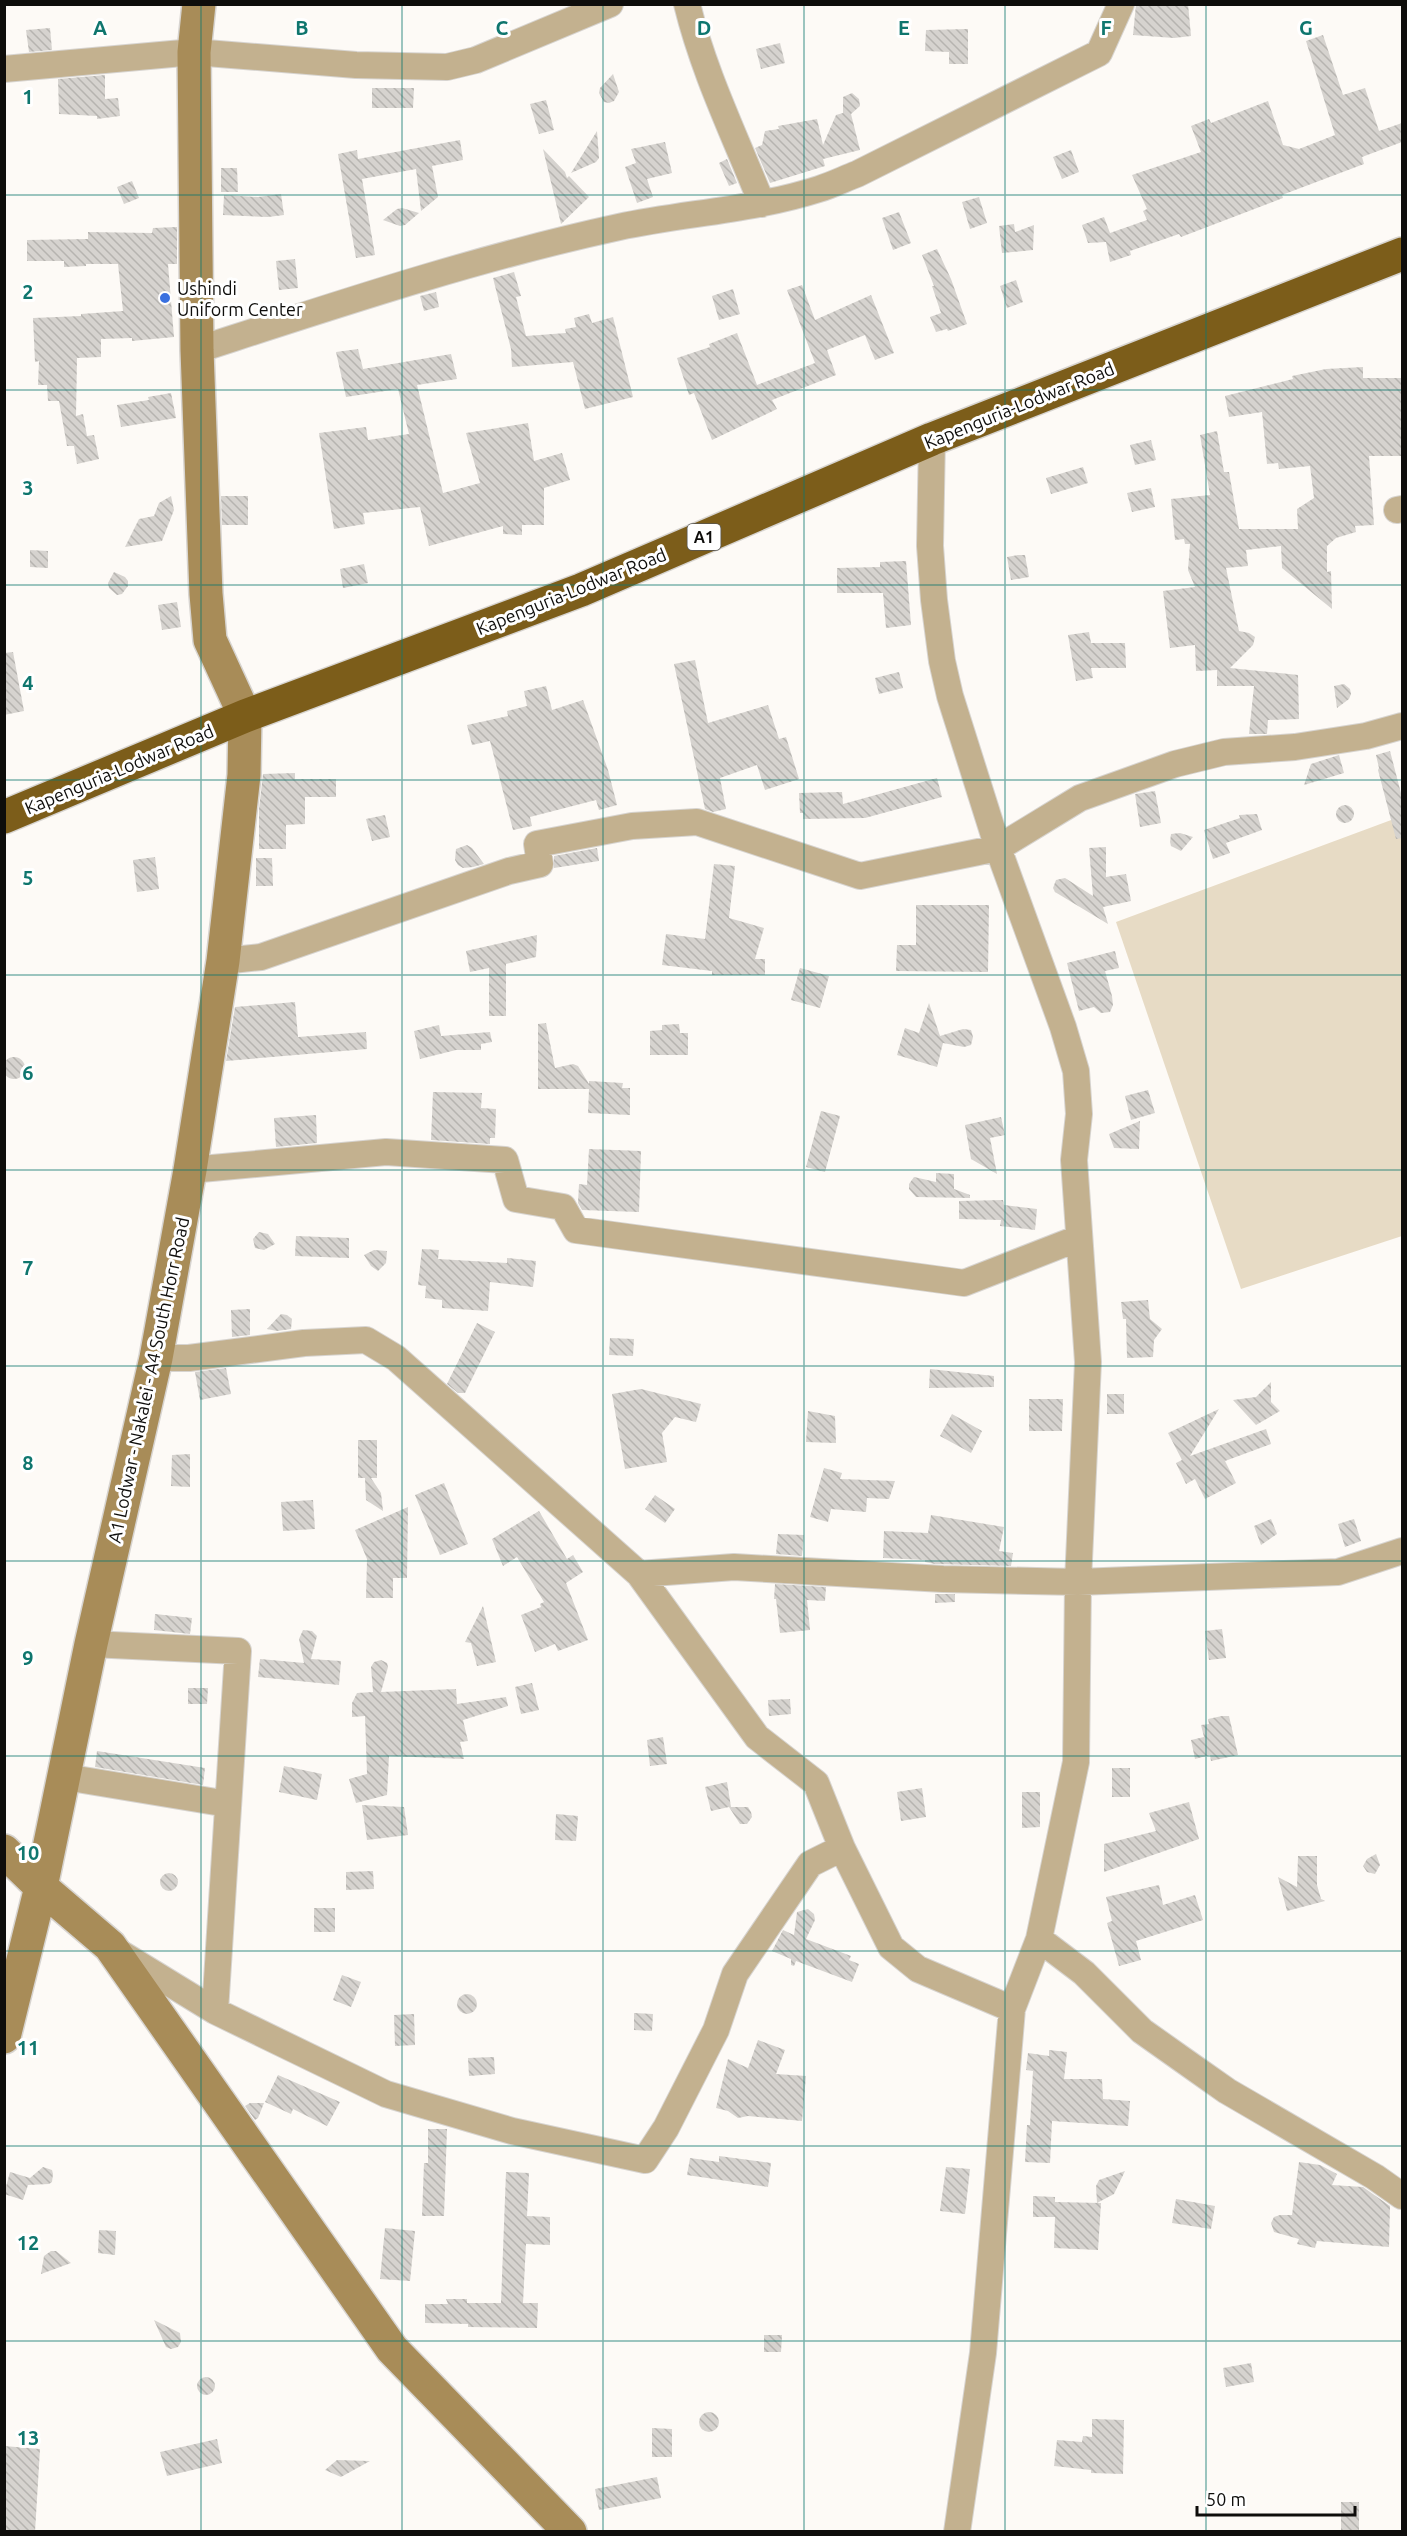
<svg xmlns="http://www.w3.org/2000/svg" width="1407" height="2536" viewBox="0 0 1407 2536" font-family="Ubuntu,sans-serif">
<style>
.grass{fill:#e7dbc5}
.building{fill:url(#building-back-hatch)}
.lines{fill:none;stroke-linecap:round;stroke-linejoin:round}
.street-casing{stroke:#d7d4d0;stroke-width:28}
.secondary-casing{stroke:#d7d4d0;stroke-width:36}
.highway-casing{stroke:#d7d4d0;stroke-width:36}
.street{stroke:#c3b18f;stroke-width:26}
.secondary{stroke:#a88c58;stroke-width:33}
.highway{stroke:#7c5d1a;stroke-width:33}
.grid{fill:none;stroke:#0f766e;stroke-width:1.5;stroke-opacity:0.55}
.poi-dot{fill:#3970df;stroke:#fff;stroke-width:2}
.labels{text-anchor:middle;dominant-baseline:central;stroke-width:6;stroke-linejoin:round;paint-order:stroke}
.shield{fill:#fff;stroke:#565654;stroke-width:1.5}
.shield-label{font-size:16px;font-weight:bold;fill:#0e0d0b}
.poi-label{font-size:18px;fill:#0e0d0b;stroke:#fff;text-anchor:start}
.street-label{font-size:18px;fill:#0e0d0b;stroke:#fff}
.grid-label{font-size:20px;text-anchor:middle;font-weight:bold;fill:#0f766e;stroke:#fff;stroke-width:6;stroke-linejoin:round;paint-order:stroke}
</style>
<defs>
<pattern id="building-back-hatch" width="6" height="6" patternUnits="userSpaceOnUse" patternTransform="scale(1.5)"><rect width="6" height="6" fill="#d6d3cf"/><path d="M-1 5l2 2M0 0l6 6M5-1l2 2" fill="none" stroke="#b6b4b0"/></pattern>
</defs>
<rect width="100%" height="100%" fill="#fdfaf6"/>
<!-- grass -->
<path class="grass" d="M1402 816V1236L1241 1289 1116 922Z"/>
<!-- building -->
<path class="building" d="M1136 4H1188L1191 36 1174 38 1133 35Z
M50 28 52 50 29 52 26 30Z
M968 29V64H949V52L925 51 926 30Z
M1323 35 1343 95 1365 88 1379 131 1402 123V142L1362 157 1364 164 1282 195 1283 198 1181 237 1179 234 1130 251 1131 255 1110 262 1106 242 1088 243 1082 225 1104 217 1110 233 1147 220 1143 211 1147 209 1132 175 1201 152 1191 126 1209 119 1211 123 1268 101 1283 145 1299 149 1335 135 1306 41Z
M780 43 785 63 761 69 756 49Z
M613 74 619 92 614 101 609 103 604 102 599 93 600 88Z
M105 75V99L118 98 120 116 97 119V116L59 114 58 79Z
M372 88H414L413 108H372Z
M852 93 859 99 860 106 851 114 860 150 823 159 825 166 770 183 755 148 762 145 765 131 779 129 778 126 817 119 823 145 836 115 843 113V97Z
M546 100 554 130 539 134 530 104Z
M597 131 599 158 596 162 571 173Z
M460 140 463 160 432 166 438 197 421 211 416 169 362 179 375 255 356 258 338 154 357 150 358 159Z
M665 142 672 173 647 179 653 197 637 203 625 167 636 163 631 149Z
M543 149 565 172 567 178 569 176 589 197 561 224Z
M1071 150 1079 172 1062 179 1053 157Z
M727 159 737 183 729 186 719 163Z
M221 168H237L238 192H221Z
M132 181 139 198 124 204 117 187Z
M281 194 284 215 268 217 223 215 224 195 258 197Z
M979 197 987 223 970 229 962 202Z
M402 208 419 213 405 225 400 226 383 220 397 209Z
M899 212 911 243 893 250 882 218Z
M1014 224 1015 232 1034 225 1033 250 1002 253 999 226Z
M177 227V264H168L174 337 132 341V338L101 339V357L77 358 76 416 83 414 87 436 94 435 99 459 77 464 74 446H67L59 401H48L47 385H38L39 361 35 362 33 318 81 316V314L123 311 118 264H86V266L64 267V261H27V240L88 239V232L152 233 153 228Z
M937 249 951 279 967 324 948 331 947 329 936 332 930 317 941 313 932 286H934L922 255Z
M295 259 298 288 279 290 276 261Z
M514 272 521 296 516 297 526 336 566 333 565 329 576 327 574 318 589 314 592 323 613 317 633 397 585 409 573 362 512 367 511 349 493 278Z
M1016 280 1023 302 1007 308 1000 286Z
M802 285 815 320 871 295 894 353 875 360 865 335 827 350 836 375 772 400 777 409 712 440 694 393 689 395 677 358 710 347 709 344 737 333 757 385 815 363 787 290Z
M733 289 740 314 719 320 712 296Z
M436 292 439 307 424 311 420 296Z
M358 349 363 369 451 354 457 379 417 385 443 493 480 483 466 433 528 423 534 461 562 453 570 480 544 488V525H522V535L503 534V526L429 546 420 507 363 513 365 524 334 529 319 433 366 427 368 440 409 434 398 389 346 397 336 352Z
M1363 367V378H1402V456H1369L1374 525 1355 526 1356 532 1336 538 1327 546V572L1331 571 1332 609 1282 568 1281 546 1246 550 1248 566 1226 568 1239 631 1249 633 1255 637 1253 645 1230 668 1298 675 1299 719 1268 720 1267 734H1249L1254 686H1217V670L1196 671 1195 645 1170 648 1163 591 1195 587 1188 570 1190 544H1185L1184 539 1175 540 1171 499 1210 495 1200 435 1217 431 1224 472H1229L1239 529H1298L1297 509 1314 498 1310 466 1279 469 1278 463 1267 464 1262 412 1229 417 1225 396 1293 379 1292 376 1326 369Z
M171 393 176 418 121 427 117 405 149 400 148 397Z
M1151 440 1156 460 1135 465 1130 445Z
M1083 467 1088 483 1051 494 1046 478Z
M1151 488 1155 507 1132 512 1127 493Z
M171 496 174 510 162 541 125 547 139 519 154 516 159 503Z
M221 496H248V525H222Z
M30 550 48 551V568L30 567Z
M1018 555H1025L1029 577 1011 580 1007 557Z
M906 561 911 625 886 628 883 593H837V568L880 567V562Z
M364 564 368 583 343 588 340 569Z
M114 572 125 577 128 581V586L122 594 117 595 109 588 108 583Z
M177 602 181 627 162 630 158 605Z
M1089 632 1091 643H1125L1126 668H1091L1093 678 1076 681 1068 635Z
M13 652 24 711 4 715V653Z
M695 660 708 723 768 705 779 739 786 737 799 779 765 790 757 765 720 778 726 809 713 812 705 809 674 664Z
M899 672 903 688 879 694 875 678Z
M1344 684 1350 689 1351 694 1349 699 1337 708 1334 686Z
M546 686 552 710 583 700 608 770 617 805 599 810 596 800 530 817 532 826 513 830 490 741 472 745 467 725 508 716 507 711 527 706 524 691Z
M1390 751 1402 797V838L1396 839 1378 770 1379 768 1376 755Z
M1339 755 1344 773 1304 785 1311 764Z
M295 773V779H336V797H305V824L286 825V849H259V809L263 774Z
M937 778 942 797 865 818 803 819V813H800L799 793 842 792 843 804Z
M1155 791 1161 823 1140 827 1135 794Z
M1336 814a9 9 0 1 1 18 0a9 9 0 1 1-18 0Z
M1257 814 1262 830 1226 843 1230 853 1213 859 1204 830 1240 818 1239 815Z
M385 815 390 837 372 841 366 819Z
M1180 833 1193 837 1181 851 1171 846 1170 842 1171 834Z
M467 845 472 848 484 864 473 867 463 868 458 865 455 860 456 849Z
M1106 847V877L1126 874 1131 901 1103 907 1108 924 1055 892 1053 888 1056 880 1065 878 1093 896 1089 848Z
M597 848 599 861 554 868V856Z
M155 857 159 889 137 892 133 860Z
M256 858H272L273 886H256Z
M714 864 735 866 729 918 764 928 755 959H765V975H712V971L662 965 666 934 705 939Z
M916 905H989L988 972 896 971 897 945H916Z
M537 935 536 957 506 964V1016H489V968L470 972 466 951Z
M1115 951 1119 968 1105 971 1112 996 1113 1005 1110 1012 1101 1013 1094 1007 1079 1011 1067 963Z
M800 968 829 976 820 1008 791 1000Z
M295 1002 298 1037 366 1032 367 1049 226 1061 235 1007Z
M929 1003 940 1036 963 1029 971 1030 973 1037 971 1045 964 1047 943 1043 937 1067 897 1055 905 1028 919 1033Z
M546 1023 555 1068 573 1064 578 1066 589 1084V1081L623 1083 622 1088H630V1115L588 1113 589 1089H538V1024Z
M679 1024 680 1033H688V1055H650V1031L662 1030V1025Z
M439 1025 441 1036 490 1032 492 1042 481 1044V1050H456L420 1059 414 1031Z
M3 1068a11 11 0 1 1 22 0a11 11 0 1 1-22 0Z
M1148 1090 1155 1113 1131 1120 1125 1096Z
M433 1092 482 1093 481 1108 496 1109 495 1138H490V1144L431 1140Z
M821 1111 840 1116 825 1172 806 1167Z
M316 1115 317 1143 276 1147 274 1118Z
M1001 1117 1005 1135 990 1138 997 1174 971 1159 965 1125Z
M1140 1121 1139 1149 1114 1148 1109 1134Z
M589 1149 641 1151 639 1212 582 1210 578 1203 579 1184 587 1185Z
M936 1173 954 1174V1189L970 1195V1198L916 1197 909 1189V1184L914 1177 936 1182Z
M1003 1200 1004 1205 1037 1209 1035 1230 1000 1226 1001 1220 959 1219V1201Z
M259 1232 268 1234 275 1244 264 1250 255 1248 253 1239Z
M296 1236 349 1238V1258L295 1256Z
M422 1249 439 1250 438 1259 507 1263V1258L536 1261 533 1287 490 1282 488 1311 442 1308V1300L425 1298 426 1286 418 1285Z
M374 1250 387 1251 386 1263 378 1271 371 1266 364 1255Z
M1148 1300 1150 1319 1162 1329 1154 1340 1153 1357 1127 1358 1126 1319H1123L1121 1302Z
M250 1309V1335L232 1337 231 1310Z
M281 1314 287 1315 292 1319 291 1329 277 1331 267 1329Z
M477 1323 495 1332 465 1393H458L447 1384Z
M610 1338 634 1339 633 1356 609 1355Z
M226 1368 231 1394 200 1400 195 1372Z
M930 1369 994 1376V1387L929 1388Z
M1271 1382V1402L1280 1411 1256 1425 1233 1400 1256 1397Z
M641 1389 701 1404 696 1422 675 1417 662 1433 667 1462 625 1469 612 1394Z
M1107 1394H1124V1414H1107Z
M1029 1399H1063L1062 1431H1029Z
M1219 1409 1190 1456 1266 1429 1271 1444 1225 1461 1236 1483 1205 1499 1195 1479 1186 1484 1176 1463 1182 1460 1168 1433Z
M808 1411 835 1416 836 1443 806 1442Z
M952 1414 982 1431 971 1453 940 1436Z
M358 1440H377V1478H371L381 1493 383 1511 366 1500 365 1478H358Z
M190 1454V1487L171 1486 172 1455Z
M824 1468 842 1473 840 1479 895 1481 889 1499 867 1498 866 1512 831 1509 828 1522 810 1517Z
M444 1483 468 1544 440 1555 415 1495Z
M655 1495 675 1509 665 1523 645 1509Z
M313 1500 315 1529 283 1531 281 1502Z
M408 1507 407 1578H393V1598H366L367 1559 355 1530Z
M539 1511 567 1559 573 1555 583 1572 566 1583 588 1640 558 1651 555 1644 535 1652 521 1615 541 1607 540 1604 544 1602 517 1557 503 1566 492 1539Z
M931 1515 1004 1527 999 1551 1013 1553 1011 1566 935 1564 925 1562V1560L883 1558 884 1531 928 1533Z
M1271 1519 1277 1534 1261 1545 1254 1526Z
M1354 1519 1361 1541 1345 1547 1338 1524Z
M778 1534 804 1535 802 1556 776 1554Z
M775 1584 826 1587 825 1601 807 1600 810 1630 780 1633 776 1599H774Z
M935 1594H955V1602L935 1603Z
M483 1606 496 1662 477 1666 471 1643 465 1642Z
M155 1614 192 1618 190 1634 154 1630Z
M1222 1629 1226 1658 1209 1660 1205 1631Z
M303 1630 312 1631 317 1636 311 1659 341 1661 339 1685 258 1677 260 1659 304 1663 299 1639Z
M381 1660 387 1663 388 1667 381 1692 456 1689 457 1704 506 1697 508 1706 463 1720 468 1741 460 1742 464 1759 389 1756 387 1795 356 1803 349 1779 367 1774 365 1716 352 1717V1703L357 1693 373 1692 371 1667 374 1662Z
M532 1683 539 1710 521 1714 515 1687Z
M188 1688H208L207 1704H188Z
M790 1699 791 1714 769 1716 768 1700Z
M1222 1716H1229L1238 1755 1211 1761 1210 1755 1195 1759 1191 1740 1204 1737 1201 1725 1209 1724 1208 1719Z
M663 1737 667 1764 650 1766 647 1740Z
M97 1751 205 1768 203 1785 95 1767Z
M284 1766 322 1774 317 1800 279 1792Z
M1112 1768H1130V1797H1112Z
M727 1782 731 1807H748L751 1812 752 1817 747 1824H740L729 1807 711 1811 705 1787Z
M922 1788 926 1817 901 1821 897 1792Z
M1022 1792H1040V1827L1022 1828Z
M1189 1802 1199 1839 1104 1872V1844L1156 1831 1149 1813Z
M362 1805 404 1807 408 1835 367 1840Z
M556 1814 578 1816 576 1841 555 1840Z
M1376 1854 1380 1865 1375 1874 1367 1872 1363 1866 1367 1859Z
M1298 1856H1317V1885L1321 1899 1325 1901 1287 1911 1278 1877 1297 1887Z
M373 1871 374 1889 346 1890V1872Z
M160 1882a9 9 0 1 1 18 0a9 9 0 1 1-18 0Z
M1159 1885 1163 1905 1195 1895 1203 1920 1136 1941 1141 1960 1119 1966 1107 1923 1112 1921 1106 1897Z
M314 1908H335V1932H314Z
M808 1909 814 1914 815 1920 806 1939 851 1956 849 1960 859 1964 852 1982 796 1961 794 1966 791 1965V1959L772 1951 783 1930 794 1935 797 1912Z
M342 1975 361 1982 351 2007 333 2000Z
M457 2004a10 10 0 1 1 20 0a10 10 0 1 1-20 0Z
M634 2013 653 2014 652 2031 634 2030Z
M414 2014 415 2045 395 2046 394 2015Z
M758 2040 785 2050 776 2074 806 2076 802 2121 748 2116 738 2118 728 2111 716 2108 728 2059 748 2068Z
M1049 2050 1067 2052 1064 2079H1102L1103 2099 1130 2101 1128 2126 1052 2121 1050 2163 1025 2162 1027 2125H1030L1033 2071 1026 2070 1028 2053 1049 2056Z
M494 2057 495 2074 469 2076 468 2058Z
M278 2075 340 2102 327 2126 293 2109 291 2114 265 2102Z
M250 2103H264L258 2118 255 2120 245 2106Z
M428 2129H447L444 2216H422L424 2163H428Z
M719 2156 771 2163 768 2187 687 2175 690 2158 719 2162Z
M1299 2162 1320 2165 1337 2174 1332 2185 1363 2187 1390 2206 1389 2247 1317 2241 1315 2248 1297 2244 1299 2239 1274 2232 1271 2223 1274 2217 1280 2215H1292Z
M43 2167 52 2170 53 2174 52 2182 49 2184 28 2185 23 2200 4 2194 10 2172 30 2178Z
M946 2167 970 2169 965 2214 940 2211Z
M1125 2171 1114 2194 1097 2203 1096 2186 1099 2180Z
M506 2172 529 2173 527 2216 550 2217V2245L526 2244 523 2303H538L537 2328 468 2327V2324L425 2323V2304H448L446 2299H467V2303H501Z
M1033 2196 1055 2197V2202L1101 2203 1098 2250 1054 2248 1055 2217H1033Z
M1176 2199 1215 2206 1211 2229 1172 2223Z
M385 2228 415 2231 410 2281 380 2279Z
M99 2230 116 2231 115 2255 98 2253Z
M51 2251H56L71 2263 41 2274 44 2256Z
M154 2320 180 2333 181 2342 178 2347 171 2349 166 2347Z
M764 2335H782L781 2352H764Z
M1251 2363 1254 2382 1226 2387 1223 2368Z
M197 2386a9 9 0 1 1 18 0a9 9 0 1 1-18 0Z
M699 2422a10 10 0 1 1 20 0a10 10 0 1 1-20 0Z
M1092 2419 1124 2420 1123 2474 1091 2473V2470L1054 2466 1057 2440 1082 2442 1083 2436 1092 2437Z
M652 2428 672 2429V2457H652Z
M217 2439 222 2463 167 2476 160 2452Z
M4 2446 40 2449 35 2532H4Z
M337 2460 370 2461 341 2477 325 2470Z
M657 2477 661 2498 599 2510 595 2489Z
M1341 2502H1359V2532H1341Z"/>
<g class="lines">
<defs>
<path id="street" d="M687 4C704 74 736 138 762 204
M4 69 194 52 356 65 447 67 476 60 610 4
M197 350C336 305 476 258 619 227 685 213 754 210 819 189 832 185 844 179 857 174L1099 53 1121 4
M932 439 930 546 934 600 942 661 950 696 998 848 1063 1027 1076 1071 1079 1114 1074 1160 1088 1362 1078 1582 1076 1762 1039 1939 1012 2009 983 2353 957 2532
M1397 510 1402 509
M223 961 261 957 509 871 540 864 537 844 632 826 697 822 860 876 998 848 1080 798 1175 764 1224 752 1295 747 1366 736 1402 726
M190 1170 386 1152 505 1160 516 1199 563 1207 576 1230 964 1283 1079 1238
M156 1358H189L304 1343 366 1340 396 1358 639 1574 757 1737 816 1783 842 1848
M639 1574 734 1567 943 1579 1078 1582 1338 1572 1402 1551
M91 1644 238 1651 215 2011
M65 1777 228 1804
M1039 1939 1084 1973 1142 2031 1183 2060 1227 2091 1375 2177 1402 2196
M117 1951 215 2011 386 2094 512 2131 645 2160 666 2128 716 2030 735 1974 810 1864 842 1848 891 1947 918 1969 1012 2009"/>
<path id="secondary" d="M4 1851 41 1887 110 1946 392 2349 570 2532
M4 2037 41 1887 91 1644 156 1358 190 1170 223 961 244 775 245 716 210 640 206 594 197 350 194 52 199 4"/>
<path id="highway" d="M4 817 245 716 581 590 932 439 1402 254"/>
</defs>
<!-- street casing -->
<use href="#street" class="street-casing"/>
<!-- secondary casing -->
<use href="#secondary" class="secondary-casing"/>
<!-- highway casing -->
<use href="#highway" class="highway-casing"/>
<!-- street -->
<use href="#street" class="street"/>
<!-- secondary -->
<use href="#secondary" class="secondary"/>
<!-- highway -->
<use href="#highway" class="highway"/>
</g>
<!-- grid -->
<path class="grid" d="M201 4V2532M402 4V2532M603 4V2532M804 4V2532M1005 4V2532M1206 4V2532M4 195H1402M4 390H1402M4 585H1402M4 780H1402M4 975H1402M4 1170H1402M4 1366H1402M4 1561H1402M4 1756H1402M4 1951H1402M4 2146H1402M4 2341H1402"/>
<!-- markers -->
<circle class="poi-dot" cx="165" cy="298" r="6"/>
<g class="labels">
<!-- shield labels -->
<rect class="shield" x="687.5" y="524" width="33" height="26" rx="4.5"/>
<g class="shield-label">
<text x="704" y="537">A1</text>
</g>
<!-- poi labels -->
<g class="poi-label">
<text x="177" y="288">Ushindi<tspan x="177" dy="21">Uniform Center</tspan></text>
</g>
<!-- street labels -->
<g class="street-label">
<text transform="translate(1019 405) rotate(-22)">Kapenguria-Lodwar Road</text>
<text transform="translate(571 591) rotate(-22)">Kapenguria-Lodwar Road</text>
<text transform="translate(119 769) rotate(-23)">Kapenguria-Lodwar Road</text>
<text transform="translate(148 1380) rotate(-78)">A1 Lodwar - Nakalei - A4 South Horr Road</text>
</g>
</g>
<g class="grid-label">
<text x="100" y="35">A</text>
<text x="302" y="35">B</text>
<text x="502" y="35">C</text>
<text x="704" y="35">D</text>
<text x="904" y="35">E</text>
<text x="1106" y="35">F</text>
<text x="1306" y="35">G</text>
<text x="28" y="104">1</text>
<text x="28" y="299">2</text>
<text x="28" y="495">3</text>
<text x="28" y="690">4</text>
<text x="28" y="885">5</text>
<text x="28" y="1080">6</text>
<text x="28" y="1275">7</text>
<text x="28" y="1470">8</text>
<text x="28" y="1665">9</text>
<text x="28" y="1860">10</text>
<text x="28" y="2055">11</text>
<text x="28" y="2250">12</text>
<text x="28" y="2445">13</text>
</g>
<!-- border -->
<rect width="1407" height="2536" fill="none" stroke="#0e0d0b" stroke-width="12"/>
<!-- scale -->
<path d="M1197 2506v9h158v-9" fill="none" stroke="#0e0d0b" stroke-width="3"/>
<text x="1206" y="2506" font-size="18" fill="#0e0d0b" stroke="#ffffff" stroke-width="4.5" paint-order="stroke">50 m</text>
</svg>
